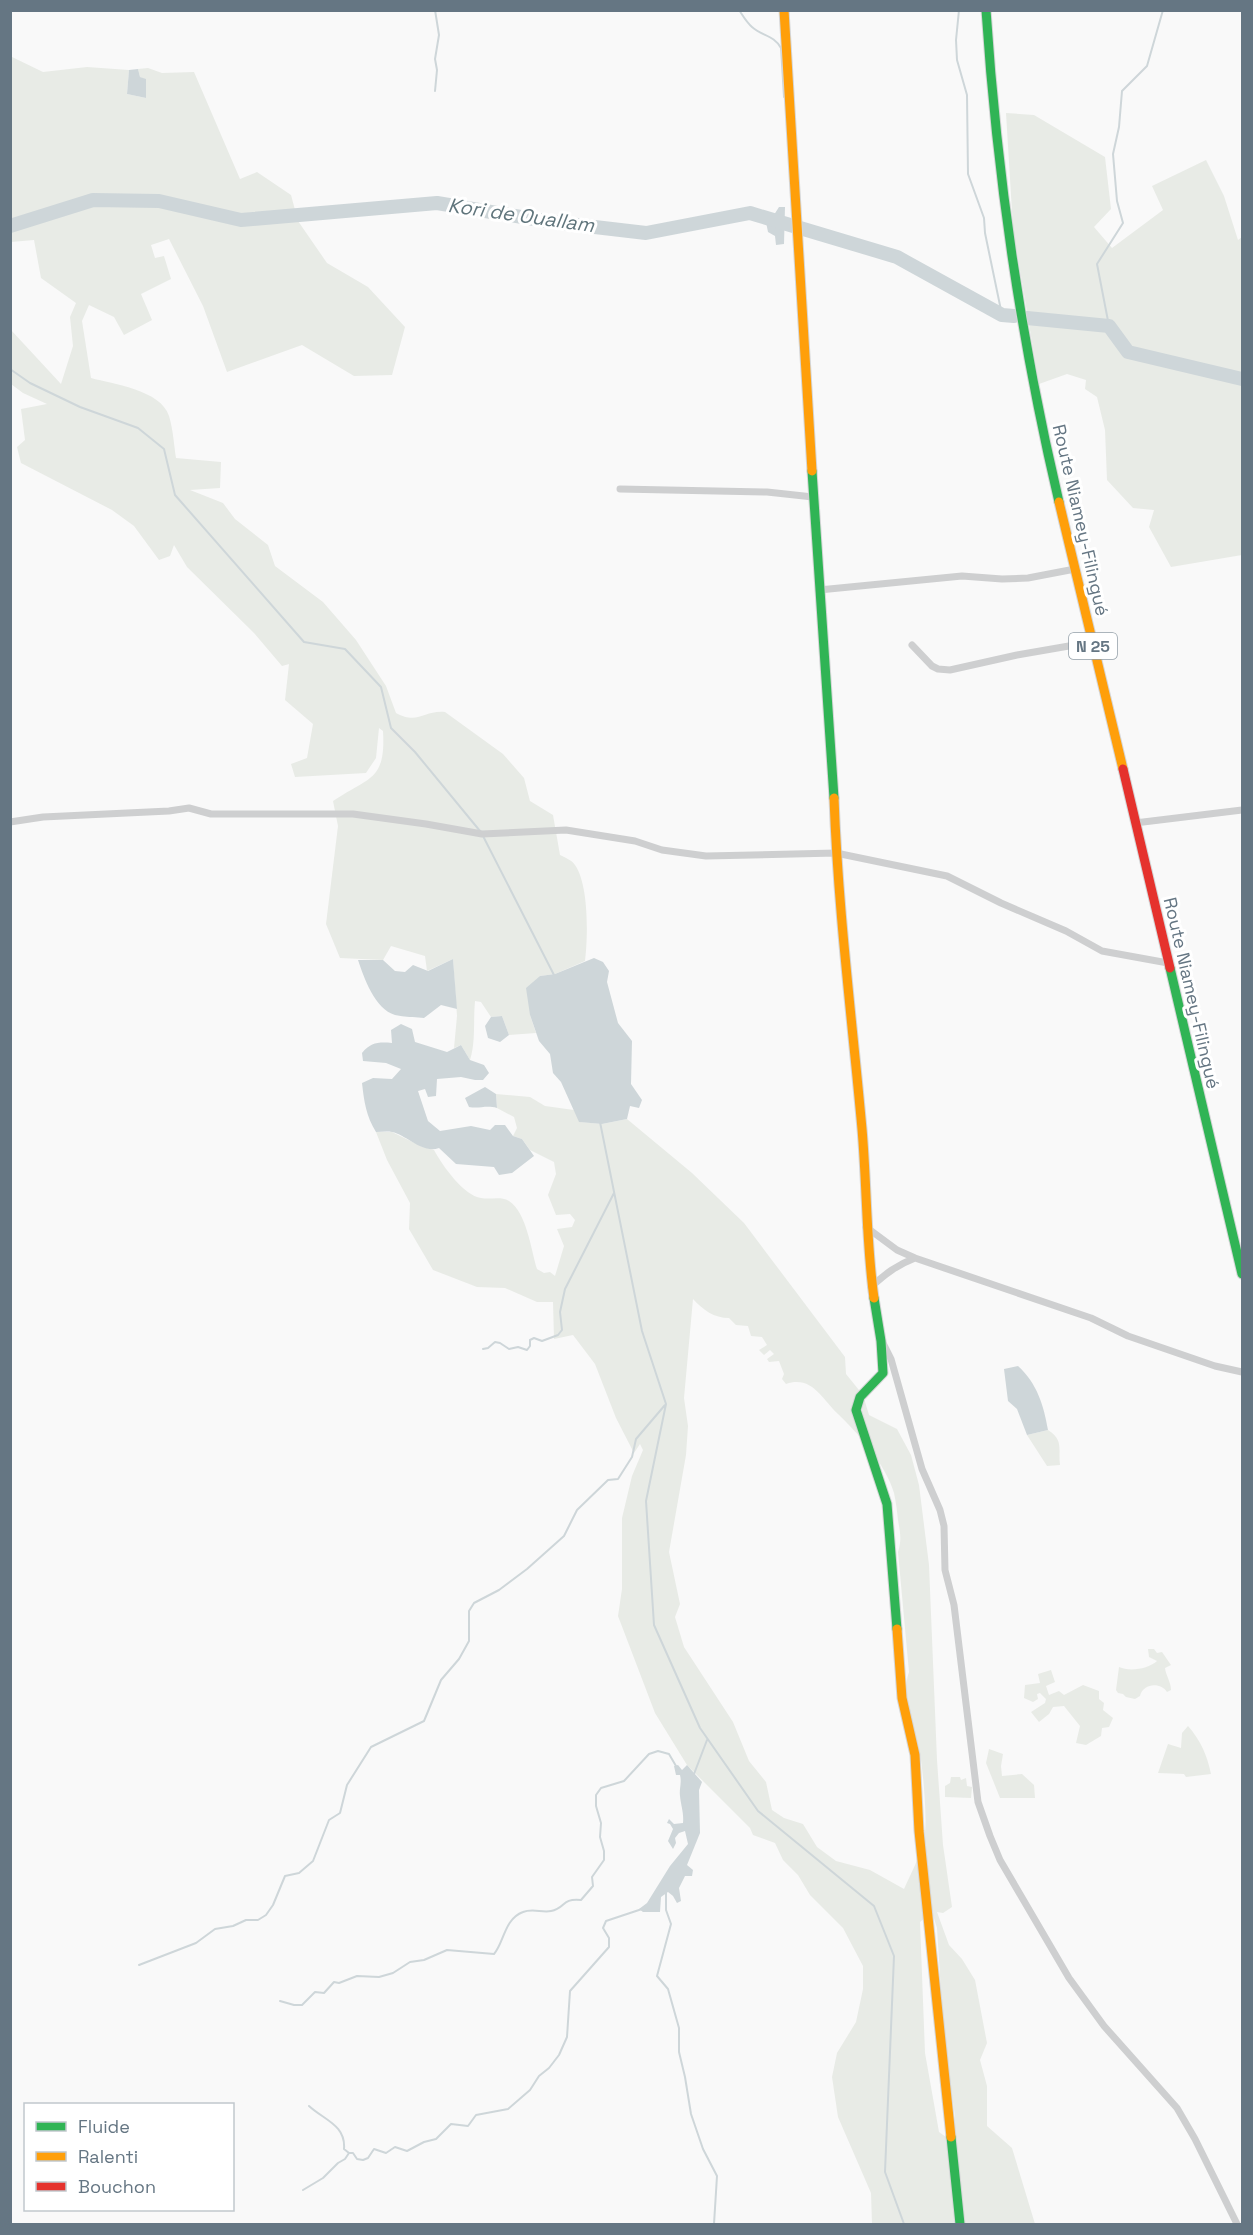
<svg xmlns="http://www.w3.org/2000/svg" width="1253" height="2235" viewBox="0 0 1253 2235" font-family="'Space Grotesk',sans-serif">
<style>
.green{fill:#e8ebe6;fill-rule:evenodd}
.water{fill:#ced6d9}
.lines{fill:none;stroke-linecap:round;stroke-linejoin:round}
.stream{stroke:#ced6d9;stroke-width:2}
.river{stroke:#ced6d9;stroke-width:14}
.fast-casing{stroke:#d5d6d7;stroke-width:11}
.slow-casing{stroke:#d5d6d7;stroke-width:11}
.jam-casing{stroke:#d5d6d7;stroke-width:11}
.street{stroke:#cecfd0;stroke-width:7}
.fast{stroke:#30b455;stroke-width:9}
.slow{stroke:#ff9f0a;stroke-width:9}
.jam{stroke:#e5322d;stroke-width:9}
.labels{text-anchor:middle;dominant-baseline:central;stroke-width:6;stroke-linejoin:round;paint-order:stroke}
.shield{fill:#fff;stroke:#939fa8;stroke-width:1.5}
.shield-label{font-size:16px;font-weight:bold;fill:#657683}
.street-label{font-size:18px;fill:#657683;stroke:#fff}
.water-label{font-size:20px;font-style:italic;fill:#60757c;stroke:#fff}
</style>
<rect width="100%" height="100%" fill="#f9f9f9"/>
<!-- green -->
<path class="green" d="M10 56 43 72 87 67 129 70 127 94 146 98V80L140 77 138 69 148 68 162 73 194 72 240 179 257 172 291 195 298 221 327 263 368 287 405 327 392 375 354 376 302 345 227 372 203 306 169 239 151 245 155 258 164 256 171 279 141 294 152 320 124 335 114 317 89 305 82 321 91 378C113 384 161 390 169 416 173 429 174 445 176 458L221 462 220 488 190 490 223 503 235 519 268 545 275 566 323 602 356 640 386 686 396 713C418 725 424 710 445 712L503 754 524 778 530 801 553 815 560 855C564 857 572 860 575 865 589 885 588 937 585 961L555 974 540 976 530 1015 536 1033 509 1035 502 1016 491 1017 481 1002 475 1001C473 1021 476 1041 470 1060L461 1045 454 1048 457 1016 453 959 427 971 425 956 391 946 383 960 340 958 326 924 338 826 333 801C369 777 386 781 383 731L379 728 376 758 366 773 295 777 291 764 307 758 313 724 285 700 289 664 282 666 254 633 187 567 174 545 170 556 159 560 134 526 112 510 21 463 17 447 25 440 21 409 47 404 23 393 11 384V330L61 384 73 346 70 317 76 303 41 278 34 240 11 242Z
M1006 113 1034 115 1105 157 1111 209 1094 227 1112 248 1163 210 1152 186 1206 160 1224 196 1238 240 1242 237V555L1171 567 1149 527 1154 510 1133 508 1107 480 1105 430 1097 397 1085 389 1086 380 1067 374 1039 384 1013 228Z
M496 1094 530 1097 545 1106 574 1110 580 1122 602 1124 627 1119 692 1173 744 1223 845 1357 846 1374 863 1395 869 1415 897 1429 911 1455 919 1485 929 1565 937 1760 943 1845 952 1907 943 1913 937 1912 949 1945 962 1959 975 1980 987 2043 980 2060 987 2086V2126L1012 2148 1035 2224H872L871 2193 838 2117 832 2077 837 2053 856 2022 863 1989V1966L843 1928 810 1895 798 1875 783 1860 775 1843 753 1835 750 1828 687 1765 655 1713 618 1616 622 1589V1518L632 1476 643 1450 640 1444 634 1453 616 1418 595 1364 573 1335 554 1339 553 1302H537L505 1288 477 1287 433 1270 409 1229 410 1203 387 1160 376 1132H392L423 1147 434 1150C442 1165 464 1196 481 1198 491 1200 500 1196 509 1201 527 1213 531 1250 537 1269L544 1273 550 1272 555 1276 564 1246 557 1229 572 1227 575 1220 570 1214 556 1215 548 1195 556 1174 554 1162 530 1150 522 1139 513 1136 517 1128 514 1117 497 1108ZM693 1299C703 1310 714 1318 729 1318L736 1325 748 1326 751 1336 762 1337 767 1345 759 1350 764 1355 770 1350 774 1354 767 1359 769 1362 779 1361 784 1374 782 1379 786 1384C812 1375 822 1399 838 1414 858 1433 886 1465 894 1493 896 1502 897 1511 898 1520 900 1532 902 1540 898 1552L909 1672C900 1698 915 1727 920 1753 923 1771 927 1816 925 1832 923 1852 912 1871 904 1889L870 1870 836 1861 817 1847 803 1824 784 1818 772 1810 766 1782 749 1761 733 1722 684 1647 675 1617 680 1604 669 1552 686 1455 688 1426 684 1398ZM932 1912 937 1928 944 2040 955 2116 953 2135 946 2137 939 2132 925 2053 920 1922Z
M1048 1430C1064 1440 1058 1449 1060 1465L1047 1466 1027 1435Z
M1148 1649H1154L1157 1653 1162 1652 1171 1665 1165 1668C1166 1676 1171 1682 1171 1690L1167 1692C1161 1682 1143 1683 1140 1696L1135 1699 1126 1697 1123 1694 1118 1693 1116 1690 1119 1667C1130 1672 1148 1669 1157 1661L1149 1657Z
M1051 1670 1055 1682 1046 1686 1049 1695 1059 1691 1064 1695 1083 1685 1099 1691V1699L1104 1703 1103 1710 1113 1718 1109 1727 1102 1728 1101 1736 1086 1745 1076 1743 1080 1726 1064 1706 1053 1707 1049 1714 1039 1722 1031 1712 1045 1703 1046 1699 1040 1693 1037 1694 1038 1699 1033 1702 1024 1698 1025 1685 1040 1683 1038 1674Z
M1188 1726C1201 1741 1207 1755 1211 1774L1186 1777 1184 1774 1158 1773 1168 1744 1181 1748 1182 1733Z
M989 1749 1003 1754 1001 1766 1002 1776 1022 1774 1034 1785 1035 1798H1000L986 1763Z
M951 1777H960L961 1780 966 1778 967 1786 972 1787 971 1798 945 1797V1786L950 1783Z"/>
<!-- water -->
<path class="water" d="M138 69 140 77 146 79V98L127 94 129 70Z
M779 207H785L784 244 776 245 775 236 768 232 766 222 772 218Z
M594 958 603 962 609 971 607 982 618 1023 632 1041 631 1084 642 1100 639 1108 630 1106 627 1119 602 1124 579 1122 561 1082 553 1073 550 1054 539 1041 530 1015 526 988 540 976 555 974Z
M453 959 457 1009 441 1005 424 1018C415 1017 404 1017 395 1015 375 1009 364 978 358 960H383L395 971 405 972 413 965 428 971Z
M502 1016 509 1035 500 1042 488 1038 485 1026 491 1017Z
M401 1024 412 1029 415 1042 447 1052 461 1045 470 1060 484 1065 489 1073 483 1080H475L461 1077 437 1079 436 1096 428 1097 425 1089 418 1091 428 1121 440 1131 471 1126 490 1130 495 1125H505L513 1136 522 1139 534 1156 512 1173 499 1175 494 1167 456 1164 439 1148C422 1154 407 1135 392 1132 387 1131 381 1132 376 1132 366 1116 364 1101 362 1083L373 1078 392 1079 401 1069 386 1063 363 1061 362 1053C371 1042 379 1042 392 1043L391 1030Z
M485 1087 496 1094 497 1108C486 1105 479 1109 469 1107L465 1098Z
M1018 1366C1037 1383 1044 1406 1048 1430L1027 1435 1017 1409 1008 1401 1004 1369Z
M678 1765 682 1770 687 1765 702 1782 699 1790 700 1833 687 1865 693 1870 692 1876H685L679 1888 681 1901 677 1903 673 1896 668 1892 661 1897 660 1912H643L639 1909 647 1903 670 1866 688 1844 685 1831 679 1833 675 1838 676 1843 673 1849 668 1841 673 1829 670 1824 667 1823 669 1819 674 1824 683 1823C684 1813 681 1806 680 1796 679 1789 682 1783 680 1775H676L674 1766Z"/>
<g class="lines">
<!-- stream -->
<path class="stream" d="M739 10C743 16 747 23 752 27 762 36 774 35 781 48L784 97
M959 10 956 40 957 60 967 95 968 174 984 218 985 233 1002 315
M435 91 437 70 435 59 439 35 435 10
M1109 326 1097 264 1123 223 1117 201 1113 154 1119 127 1122 91 1147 66 1163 10
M10 369 30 383 80 407 138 428 164 449 175 495 304 642 345 649 381 687 391 728 415 752 480 831
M1242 645V671
M483 836 554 975
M600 1122 642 1331 666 1404 646 1501 654 1625 700 1728 758 1811 874 1906 894 1956 885 2172 904 2224
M483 1349 488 1348 495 1342 500 1343 509 1349 518 1347 527 1350 530 1346V1340L534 1338 542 1341 558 1335 562 1330 560 1312 565 1289 614 1193
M694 1774 707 1740
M666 1891V1910L671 1924 657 1976 668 1989 679 2028V2052L685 2077 691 2114 703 2149 717 2176 714 2224
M139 1965 196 1943 215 1929 233 1926 246 1920H258L266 1915 273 1905 285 1876 299 1873 313 1861 329 1820 340 1813 347 1785 371 1747 424 1721 441 1680 459 1659 469 1641V1611L474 1603 499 1590 527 1569 564 1536 577 1510 608 1480 618 1479 632 1457 636 1439 665 1405
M280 2001 294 2005H302L315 1992 324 1993 334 1982 339 1983 357 1976 379 1977 393 1973 410 1962 424 1960 447 1950 494 1954C504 1943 504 1919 523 1912 533 1908 542 1913 551 1911 566 1908 561 1898 581 1900L593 1886 592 1877 604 1860V1851L600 1837 601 1823 596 1806V1795L601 1788 624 1781 649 1754 658 1751 669 1754 676 1766
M309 2106C324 2120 346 2125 344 2149L349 2153
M303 2190 323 2178 338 2163 345 2159 349 2153H353L357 2159 363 2160 368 2158 374 2149 386 2153 395 2147 407 2151 424 2142 436 2139 451 2124 468 2126 476 2115 508 2109 530 2090 539 2076 549 2068 559 2055 567 2037 570 1991 609 1947V1938L603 1928 606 1921 642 1909"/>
<!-- river -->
<path class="river" d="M10 226 93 200 159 201 241 220 437 203 552 222 646 233 750 213 897 257 1002 315 1014 316
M1027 318 1109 326 1128 352 1242 379"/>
<defs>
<path id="fast" d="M986 10C997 176 1021 341 1059 502
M812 471 834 798
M1170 968 1242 1274
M874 1298 881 1341 883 1373 860 1397 856 1410 887 1504 897 1629
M951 2137 960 2224"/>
<path id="slow" d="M784 10 812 471
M1059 502 1123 769
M834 798C838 909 852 1019 862 1129 867 1186 866 1242 874 1298
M897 1629 902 1698 915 1755 919 1831 951 2137"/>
<path id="jam" d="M1123 769 1170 968"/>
</defs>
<!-- fast casing -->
<use href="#fast" class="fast-casing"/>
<!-- slow casing -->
<use href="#slow" class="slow-casing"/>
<!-- jam casing -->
<use href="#jam" class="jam-casing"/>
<!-- street -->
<path class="street" d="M620 489 767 492 813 497
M819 590 962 576 1002 579 1028 578 1075 569
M912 645 932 666 938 669 950 670 1017 655 1092 642
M10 822 43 817 169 811 189 808 211 814H353L426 824 482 834 566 830 635 841 662 850 706 856 836 853 947 876 1001 903 1066 931 1102 951 1168 963
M1135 823 1242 810
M866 1227 897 1250 915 1258 1091 1318 1128 1336 1215 1366 1242 1372
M871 1287C885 1274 897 1265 915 1258
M883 1343 891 1359 922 1469 940 1510 944 1526 945 1570 954 1605 978 1802 990 1836 1000 1860 1069 1978 1104 2026 1177 2108 1195 2139 1237 2224"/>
<!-- fast -->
<use href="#fast" class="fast"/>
<!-- slow -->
<use href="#slow" class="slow"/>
<!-- jam -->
<use href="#jam" class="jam"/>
</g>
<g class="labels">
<!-- shield labels -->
<rect class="shield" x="1069" y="633" width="48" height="26" rx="4.5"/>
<g class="shield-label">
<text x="1093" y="646">N 25</text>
</g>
<!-- street labels -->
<g class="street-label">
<text transform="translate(1081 520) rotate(77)">Route Niamey-Filingué</text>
<text transform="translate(1192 993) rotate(77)">Route Niamey-Filingué</text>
</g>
<!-- water labels -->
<g class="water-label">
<text transform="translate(521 215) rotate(8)">Kori de Ouallam</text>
</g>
</g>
<!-- border -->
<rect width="1253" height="2235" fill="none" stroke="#657683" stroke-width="24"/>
<!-- legend -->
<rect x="24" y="2103" width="210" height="108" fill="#ffffff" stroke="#c1c8cd" stroke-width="1.5"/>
<rect x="36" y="2122" width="30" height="9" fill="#30b455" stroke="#c1c8cd" stroke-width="1.5"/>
<text x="78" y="2133" font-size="18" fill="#657683">Fluide</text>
<rect x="36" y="2152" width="30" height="9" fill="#ff9f0a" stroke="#c1c8cd" stroke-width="1.5"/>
<text x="78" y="2163" font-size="18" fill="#657683">Ralenti</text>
<rect x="36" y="2182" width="30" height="9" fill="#e5322d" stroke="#c1c8cd" stroke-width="1.5"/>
<text x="78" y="2193" font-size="18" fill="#657683">Bouchon</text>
</svg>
